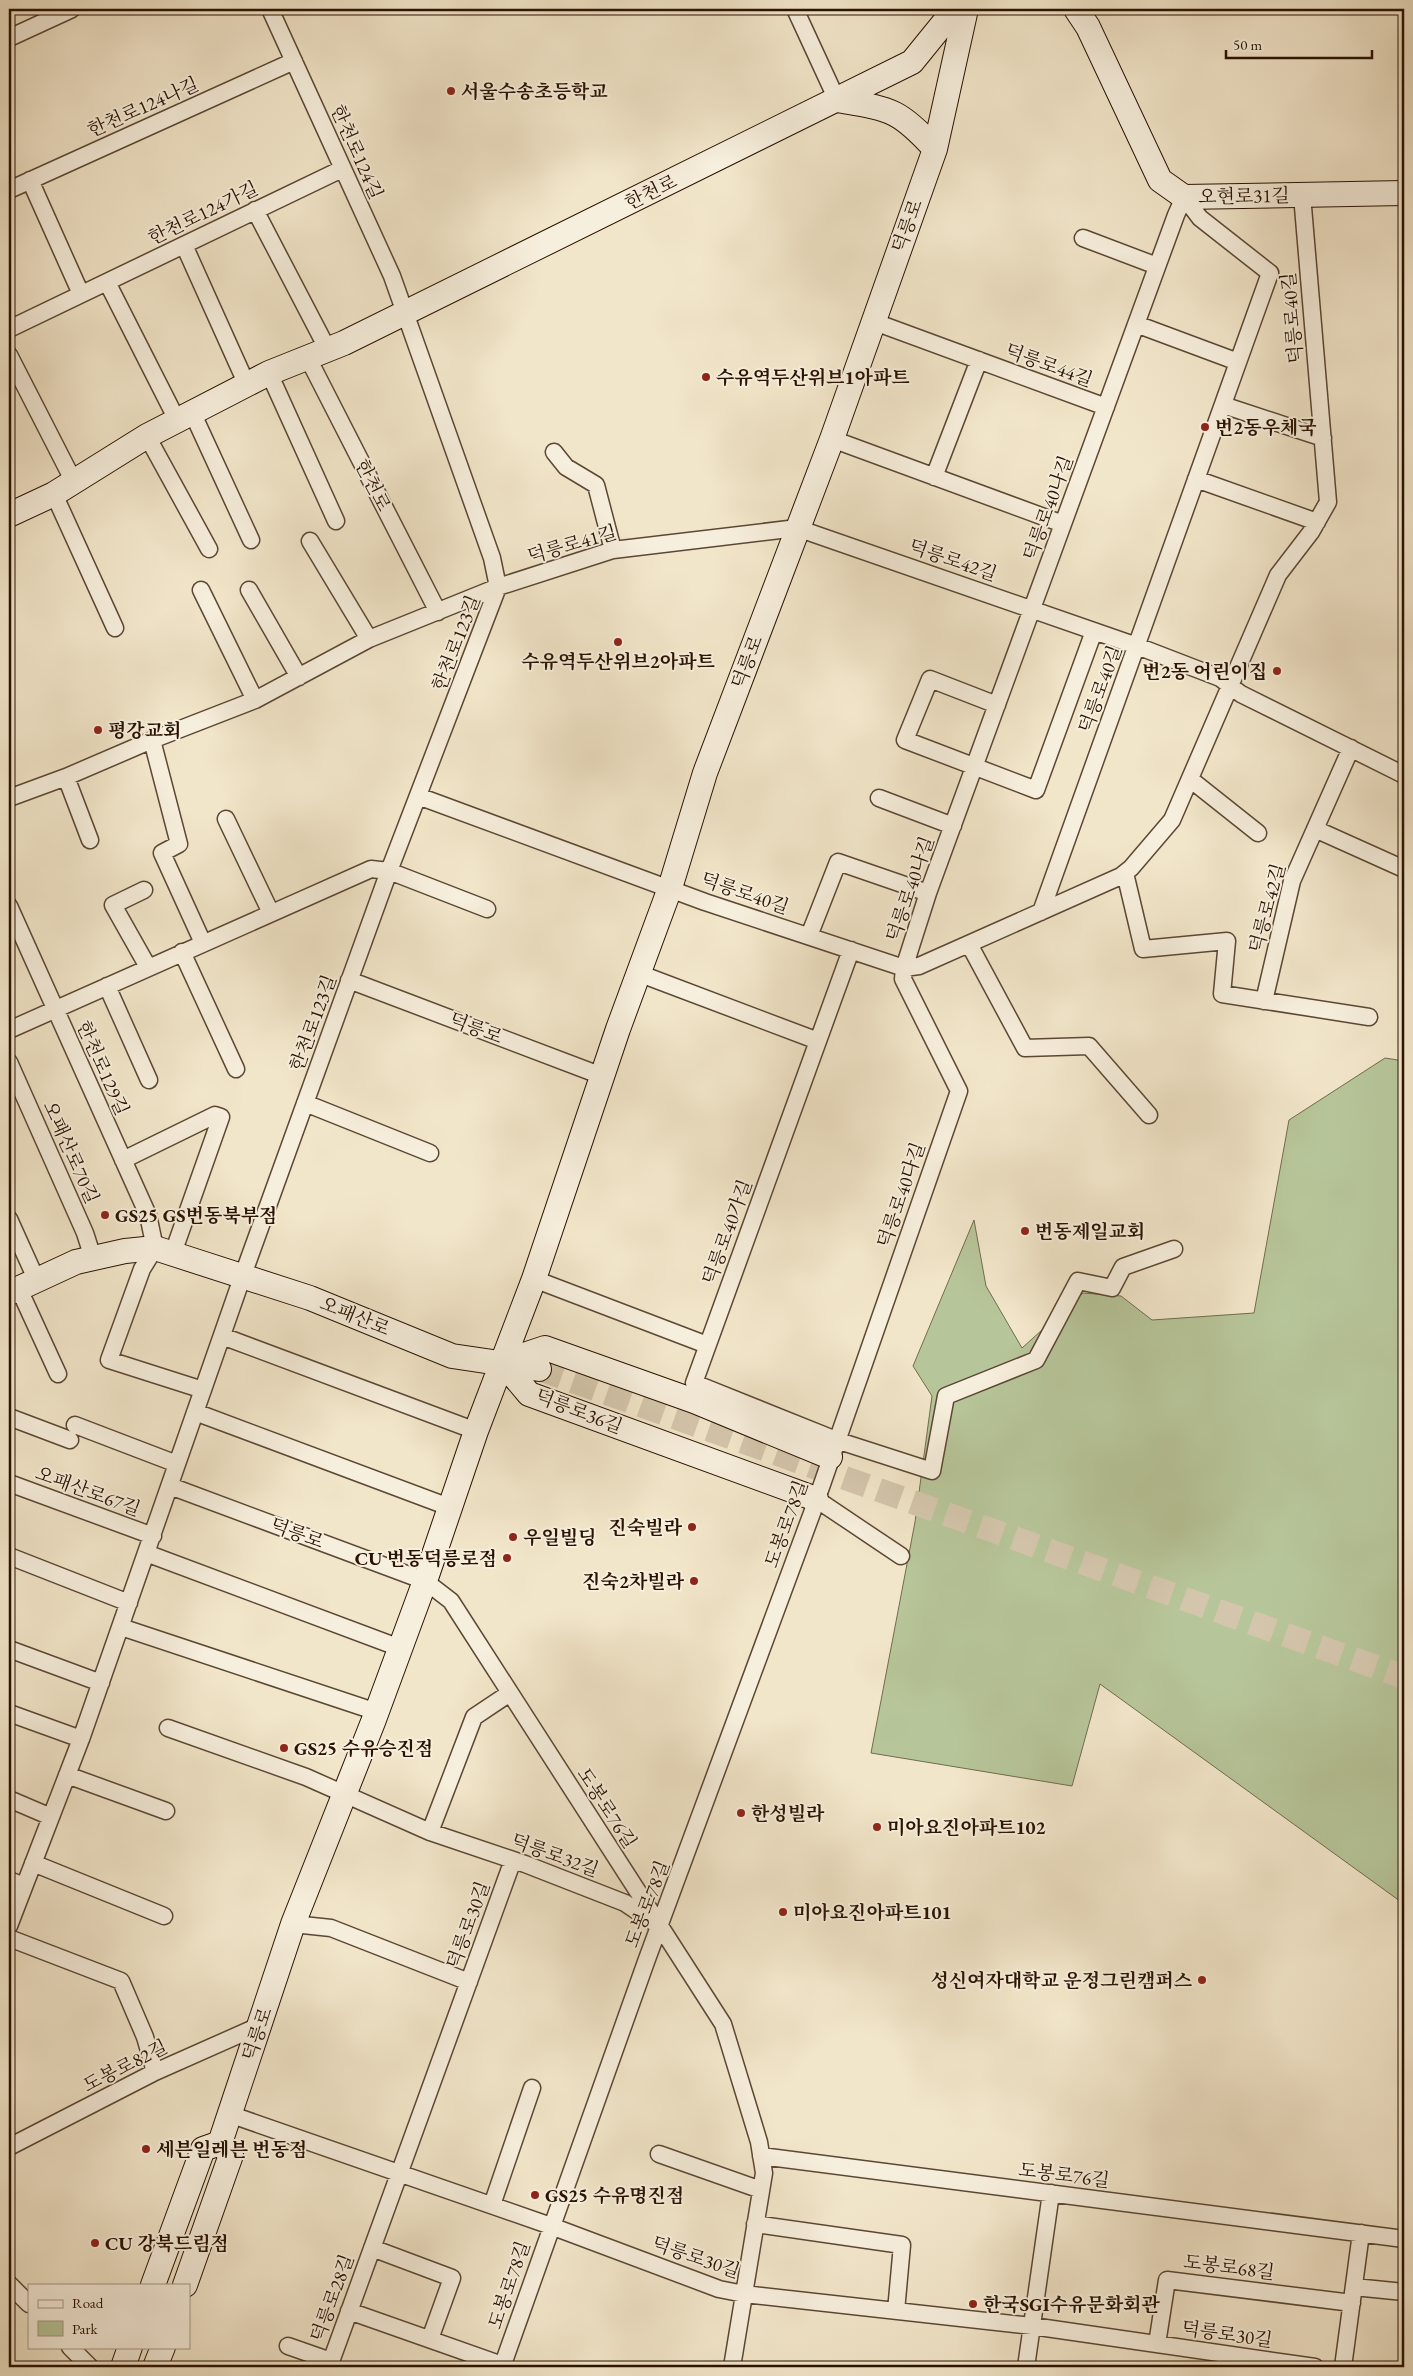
<svg xmlns="http://www.w3.org/2000/svg" width="1413" height="2376" viewBox="0 0 1413 2376" font-family="'EB Garamond','Noto Serif KR',serif">
<style>
.green{fill:#b7c69a;stroke:#706c4e}
.lines{fill:none;stroke-linecap:round;stroke-linejoin:round}
.secondary-tunnel{stroke:#d4c6ac;stroke-width:24;stroke-dasharray:24 12;stroke-linecap:butt}
.street-casing{stroke:#5b4734;stroke-width:19}
.secondary-casing{stroke:#291202;stroke-width:26}
.street{stroke:#f7efdd;stroke-width:16}
.secondary{stroke:#f7efdd;stroke-width:24}
.poi-dot{fill:#8f2418;stroke:#f7efdd;stroke-width:2}
.labels{text-anchor:middle;dominant-baseline:central;stroke-width:4;stroke-linejoin:round;paint-order:stroke}
.poi-label{font-size:19px;font-weight:bold;fill:#291202;stroke:#f7efdd;text-anchor:start}
.street-label{font-size:19px;fill:#291202;stroke:#f7efdd}
</style>
<rect width="100%" height="100%" fill="#f2e6ca"/>
<filter id="stains"><feTurbulence type="fractalNoise" baseFrequency=".004" numOctaves="4"/><feColorMatrix values="0 0 0 0 .2 0 0 0 0 .09 0 0 0 0 .02 0 0 0 .5 -.17"/></filter>
<radialGradient id="worn" r=".72"><stop offset=".6" stop-color="#630" stop-opacity="0"/><stop offset="1" stop-color="#630" stop-opacity=".3"/></radialGradient>
<!-- green -->
<path class="green" d="M1385 1058 1404 1061V1904L1100 1684 1072 1786 871 1753 915 1522 932 1396 913 1366 974 1220 986 1286 1022 1348 1083 1293 1121 1296 1152 1320 1254 1313 1289 1120Z"/>
<g class="lines">
<!-- secondary-tunnel -->
<path class="secondary-tunnel" d="M539 1369 1404 1677"/>
<defs>
<path id="street" d="M795 9 837 100
M9 38 72 9
M30 180 81 294
M9 190 294 61
M255 210 328 350
M1083 238 1157 266
M184 245 247 385
M107 282 177 420
M872 321 1106 407
M1136 324 1238 362
M9 329 342 169
M9 355 74 482
M308 358 438 612
M269 373 336 521
M1223 405 1323 438
M192 412 251 540
M147 436 209 549
M832 439 1063 524
M554 452 566 467 596 485 613 550
M934 477 979 360
M1196 479 1317 522
M54 494 115 628
M310 541 369 639
M201 590 255 700
M249 590 299 677
M997 705 930 679 905 740 1036 790 1094 631
M152 740 179 844 162 853 203 943
M66 777 90 840
M1190 779 1258 833
M418 796 705 902 904 968 919 966 1121 876 1131 868 1172 820 1278 575 1311 532 1328 502 1302 195
M9 798 66 777 152 740 255 700 369 639 498 587 613 550 797 528 1137 646 1220 678 1241 694 1404 775
M879 798 953 826
M226 819 271 913
M1315 829 1404 869
M1125 873 1143 949 1227 941 1222 994 1369 1017
M144 890 113 905 148 967
M9 906 148 1215 155 1248 142 1269 109 1360 203 1390
M809 936 838 862 928 893
M969 944 1025 1048 1089 1046 1149 1115
M851 950 694 1383 836 1440 932 1471 946 1396 1036 1360 1078 1281 1112 1288 1123 1267 1174 1249
M182 952 236 1069
M638 973 818 1041
M349 980 602 1076
M107 986 149 1080
M1264 1001 1292 881 1351 748
M9 1030 371 869 389 871 487 909
M9 1062 85 1233 93 1258
M305 1103 430 1153
M123 1160 215 1115 221 1117 173 1253
M9 1219 37 1281
M534 1279 707 1345
M19 1289 58 1374
M222 1336 476 1431
M195 1412 449 1507
M9 1417 70 1440
M75 1425 177 1464
M9 1483 153 1536
M170 1486 425 1581 451 1601 723 2024 759 2142 764 2173 732 2367
M816 1499 901 1556
M146 1553 400 1648
M9 1556 129 1603
M121 1627 377 1712
M9 1649 101 1683
M9 1713 81 1739
M168 1728 306 1777 430 1832 525 1864 625 1903 655 1923
M67 1775 166 1811
M9 1799 51 1817
M430 1832 474 1717 510 1693
M33 1863 164 1916
M9 1880 24 1886
M293 1924 331 1928 469 1982
M9 1926 81 1739 243 1275 389 871 498 587 492 558 392 276 270 9
M9 1938 121 1981 145 2037 155 2072
M229 2114 551 2226 719 2289 744 2294 1032 2326 1315 2367
M9 2147 155 2072 261 2025
M659 2154 761 2190
M761 2156 1404 2239
M492 2205 532 2088
M755 2224 902 2245 896 2311
M372 2248 452 2278 430 2339
M9 2284 29 2304
M1354 2287 1404 2292
M349 2311 508 2367
M1157 2344 1167 2280 1352 2303
M288 2346 331 2361
M70 2347 90 2367
M329 2367 513 1860
M502 2367 647 1959 812 1513 959 1091 903 979 904 968 928 893 1176 215 1184 197 1200 218 1270 273 1041 912
M1026 2367 1051 2193
M1343 2367 1361 2233"/>
<path id="secondary" d="M1076 9 1088 27 1160 180 1184 197 1404 193
M837 100C889 109 898 108 935 149
M9 515 54 494 147 436 269 373 344 343 912 62 955 9
M9 1293 76 1262 125 1251 155 1248 310 1298 452 1356 539 1369
M506 1361 545 1348 694 1401 830 1457
M502 1362 529 1394 816 1499
M220 2143 293 1924 373 1722 425 1581 476 1431 534 1279 618 1029 670 888 705 773 832 439 935 149 966 9
M153 2285 203 2149 220 2143
M185 2285 231 2155 220 2143
M123 2367 130 2347
M155 2367 163 2347"/>
</defs>
<!-- street casing -->
<use href="#street" class="street-casing"/>
<!-- secondary casing -->
<use href="#secondary" class="secondary-casing"/>
<!-- street -->
<use href="#street" class="street"/>
<!-- secondary -->
<use href="#secondary" class="secondary"/>
</g>
<!-- markers -->
<g class="poi-dot">
<circle cx="451" cy="91" r="5"/>
<circle cx="706" cy="377" r="5"/>
<circle cx="1205" cy="427" r="5"/>
<circle cx="618" cy="642" r="5"/>
<circle cx="1277" cy="671" r="5"/>
<circle cx="98" cy="730" r="5"/>
<circle cx="105" cy="1215" r="5"/>
<circle cx="1025" cy="1231" r="5"/>
<circle cx="692" cy="1527" r="5"/>
<circle cx="513" cy="1537" r="5"/>
<circle cx="507" cy="1558" r="5"/>
<circle cx="694" cy="1581" r="5"/>
<circle cx="284" cy="1748" r="5"/>
<circle cx="741" cy="1813" r="5"/>
<circle cx="877" cy="1827" r="5"/>
<circle cx="783" cy="1912" r="5"/>
<circle cx="1202" cy="1980" r="5"/>
<circle cx="146" cy="2149" r="5"/>
<circle cx="535" cy="2195" r="5"/>
<circle cx="95" cy="2243" r="5"/>
<circle cx="973" cy="2304" r="5"/>
</g>
<g class="labels">
<!-- poi labels -->
<g class="poi-label">
<text x="461" y="91">서울수송초등학교</text>
<text x="716" y="377">수유역두산위브1아파트</text>
<text x="1215" y="427">번2동우체국</text>
<text x="618" y="661" text-anchor="middle">수유역두산위브2아파트</text>
<text x="1267" y="671" text-anchor="end">번2동 어린이집</text>
<text x="108" y="730">평강교회</text>
<text x="115" y="1215">GS25 GS번동북부점</text>
<text x="1035" y="1231">번동제일교회</text>
<text x="682" y="1527" text-anchor="end">진숙빌라</text>
<text x="523" y="1537">우일빌딩</text>
<text x="497" y="1558" text-anchor="end">CU 번동덕릉로점</text>
<text x="684" y="1581" text-anchor="end">진숙2차빌라</text>
<text x="294" y="1748">GS25 수유승진점</text>
<text x="751" y="1813">한성빌라</text>
<text x="887" y="1827">미아요진아파트102</text>
<text x="793" y="1912">미아요진아파트101</text>
<text x="1192" y="1980" text-anchor="end">성신여자대학교 운정그린캠퍼스</text>
<text x="156" y="2149">세븐일레븐 번동점</text>
<text x="545" y="2195">GS25 수유명진점</text>
<text x="105" y="2243">CU 강북드림점</text>
<text x="983" y="2304">한국SGI수유문화회관</text>
</g>
<!-- street labels -->
<g class="street-label">
<text transform="translate(143 107) rotate(-24)">한천로124나길</text>
<text transform="translate(357 152) rotate(66)">한천로124길</text>
<text transform="translate(651 192) rotate(-26)">한천로</text>
<text transform="translate(1244 196) rotate(-1)">오현로31길</text>
<text transform="translate(203 213) rotate(-26)">한천로124가길</text>
<text transform="translate(907 226) rotate(-70)">덕릉로</text>
<text transform="translate(1292 318) rotate(-95)">덕릉로40길</text>
<text transform="translate(1049 365) rotate(20)">덕릉로44길</text>
<text transform="translate(373 485) rotate(63)">한천로</text>
<text transform="translate(1048 508) rotate(-70)">덕릉로40나길</text>
<text transform="translate(572 544) rotate(-16)">덕릉로41길</text>
<text transform="translate(953 560) rotate(19)">덕릉로42길</text>
<text transform="translate(456 643) rotate(-69)">한천로123길</text>
<text transform="translate(747 662) rotate(-69)">덕릉로</text>
<text transform="translate(1100 689) rotate(-70)">덕릉로40길</text>
<text transform="translate(910 889) rotate(-71)">덕릉로40나길</text>
<text transform="translate(745 893) rotate(19)">덕릉로40길</text>
<text transform="translate(1267 908) rotate(-75)">덕릉로42길</text>
<text transform="translate(313 1023) rotate(-70)">한천로123길</text>
<text transform="translate(476 1028) rotate(21)">덕릉로</text>
<text transform="translate(103 1068) rotate(66)">한천로129길</text>
<text transform="translate(71 1152) rotate(66)">오패산로70길</text>
<text transform="translate(901 1195) rotate(-71)">덕릉로40다길</text>
<text transform="translate(727 1232) rotate(-70)">덕릉로40가길</text>
<text transform="translate(355 1316) rotate(22)">오패산로</text>
<text transform="translate(579 1411) rotate(21)">덕릉로36길</text>
<text transform="translate(88 1491) rotate(20)">오패산로67길</text>
<text transform="translate(786 1524) rotate(-70)">도봉로78길</text>
<text transform="translate(297 1533) rotate(20)">덕릉로</text>
<text transform="translate(607 1808) rotate(57)">도봉로76길</text>
<text transform="translate(555 1855) rotate(20)">덕릉로32길</text>
<text transform="translate(647 1904) rotate(-69)">도봉로78길</text>
<text transform="translate(468 1925) rotate(-70)">덕릉로30길</text>
<text transform="translate(257 2034) rotate(-71)">덕릉로</text>
<text transform="translate(125 2066) rotate(-27)">도봉로82길</text>
<text transform="translate(1064 2175) rotate(7)">도봉로76길</text>
<text transform="translate(696 2257) rotate(19)">덕릉로30길</text>
<text transform="translate(1229 2267) rotate(7)">도봉로68길</text>
<text transform="translate(509 2285) rotate(-71)">도봉로78길</text>
<text transform="translate(332 2298) rotate(-70)">덕릉로28길</text>
<text transform="translate(1227 2334) rotate(8)">덕릉로30길</text>
</g>
</g>
<!-- margin -->
<rect width="1413" height="2376" fill="none" stroke="#f2e6ca" stroke-width="30"/>
<rect x="10" y="10" width="1393" height="2356" fill="none" stroke="#291202" stroke-width="2.5"/>
<rect x="15" y="15" width="1383" height="2346" fill="none" stroke="#291202"/>
<!-- legend -->
<rect x="28" y="2284" width="162" height="65" fill="#f7efdd" stroke="#a59785"/>
<rect x="38" y="2300" width="25" height="8" fill="#f7efdd" stroke="#a59785"/>
<text x="72" y="2308" font-size="15" fill="#291202">Road</text>
<rect x="38" y="2321" width="25" height="15" fill="#b7c69a" stroke="#a59785"/>
<text x="72" y="2334" font-size="15" fill="#291202">Park</text>
<!-- scale -->
<path d="M1226 50v8h146v-8" fill="none" stroke="#291202" stroke-width="2.5"/>
<text x="1233" y="50" font-size="15" fill="#291202" stroke="#f7efdd" stroke-width="4" paint-order="stroke">50 m</text>
<rect width="100%" height="100%" filter="url(#stains)"/>
<rect width="100%" height="100%" fill="url(#worn)"/>
</svg>
